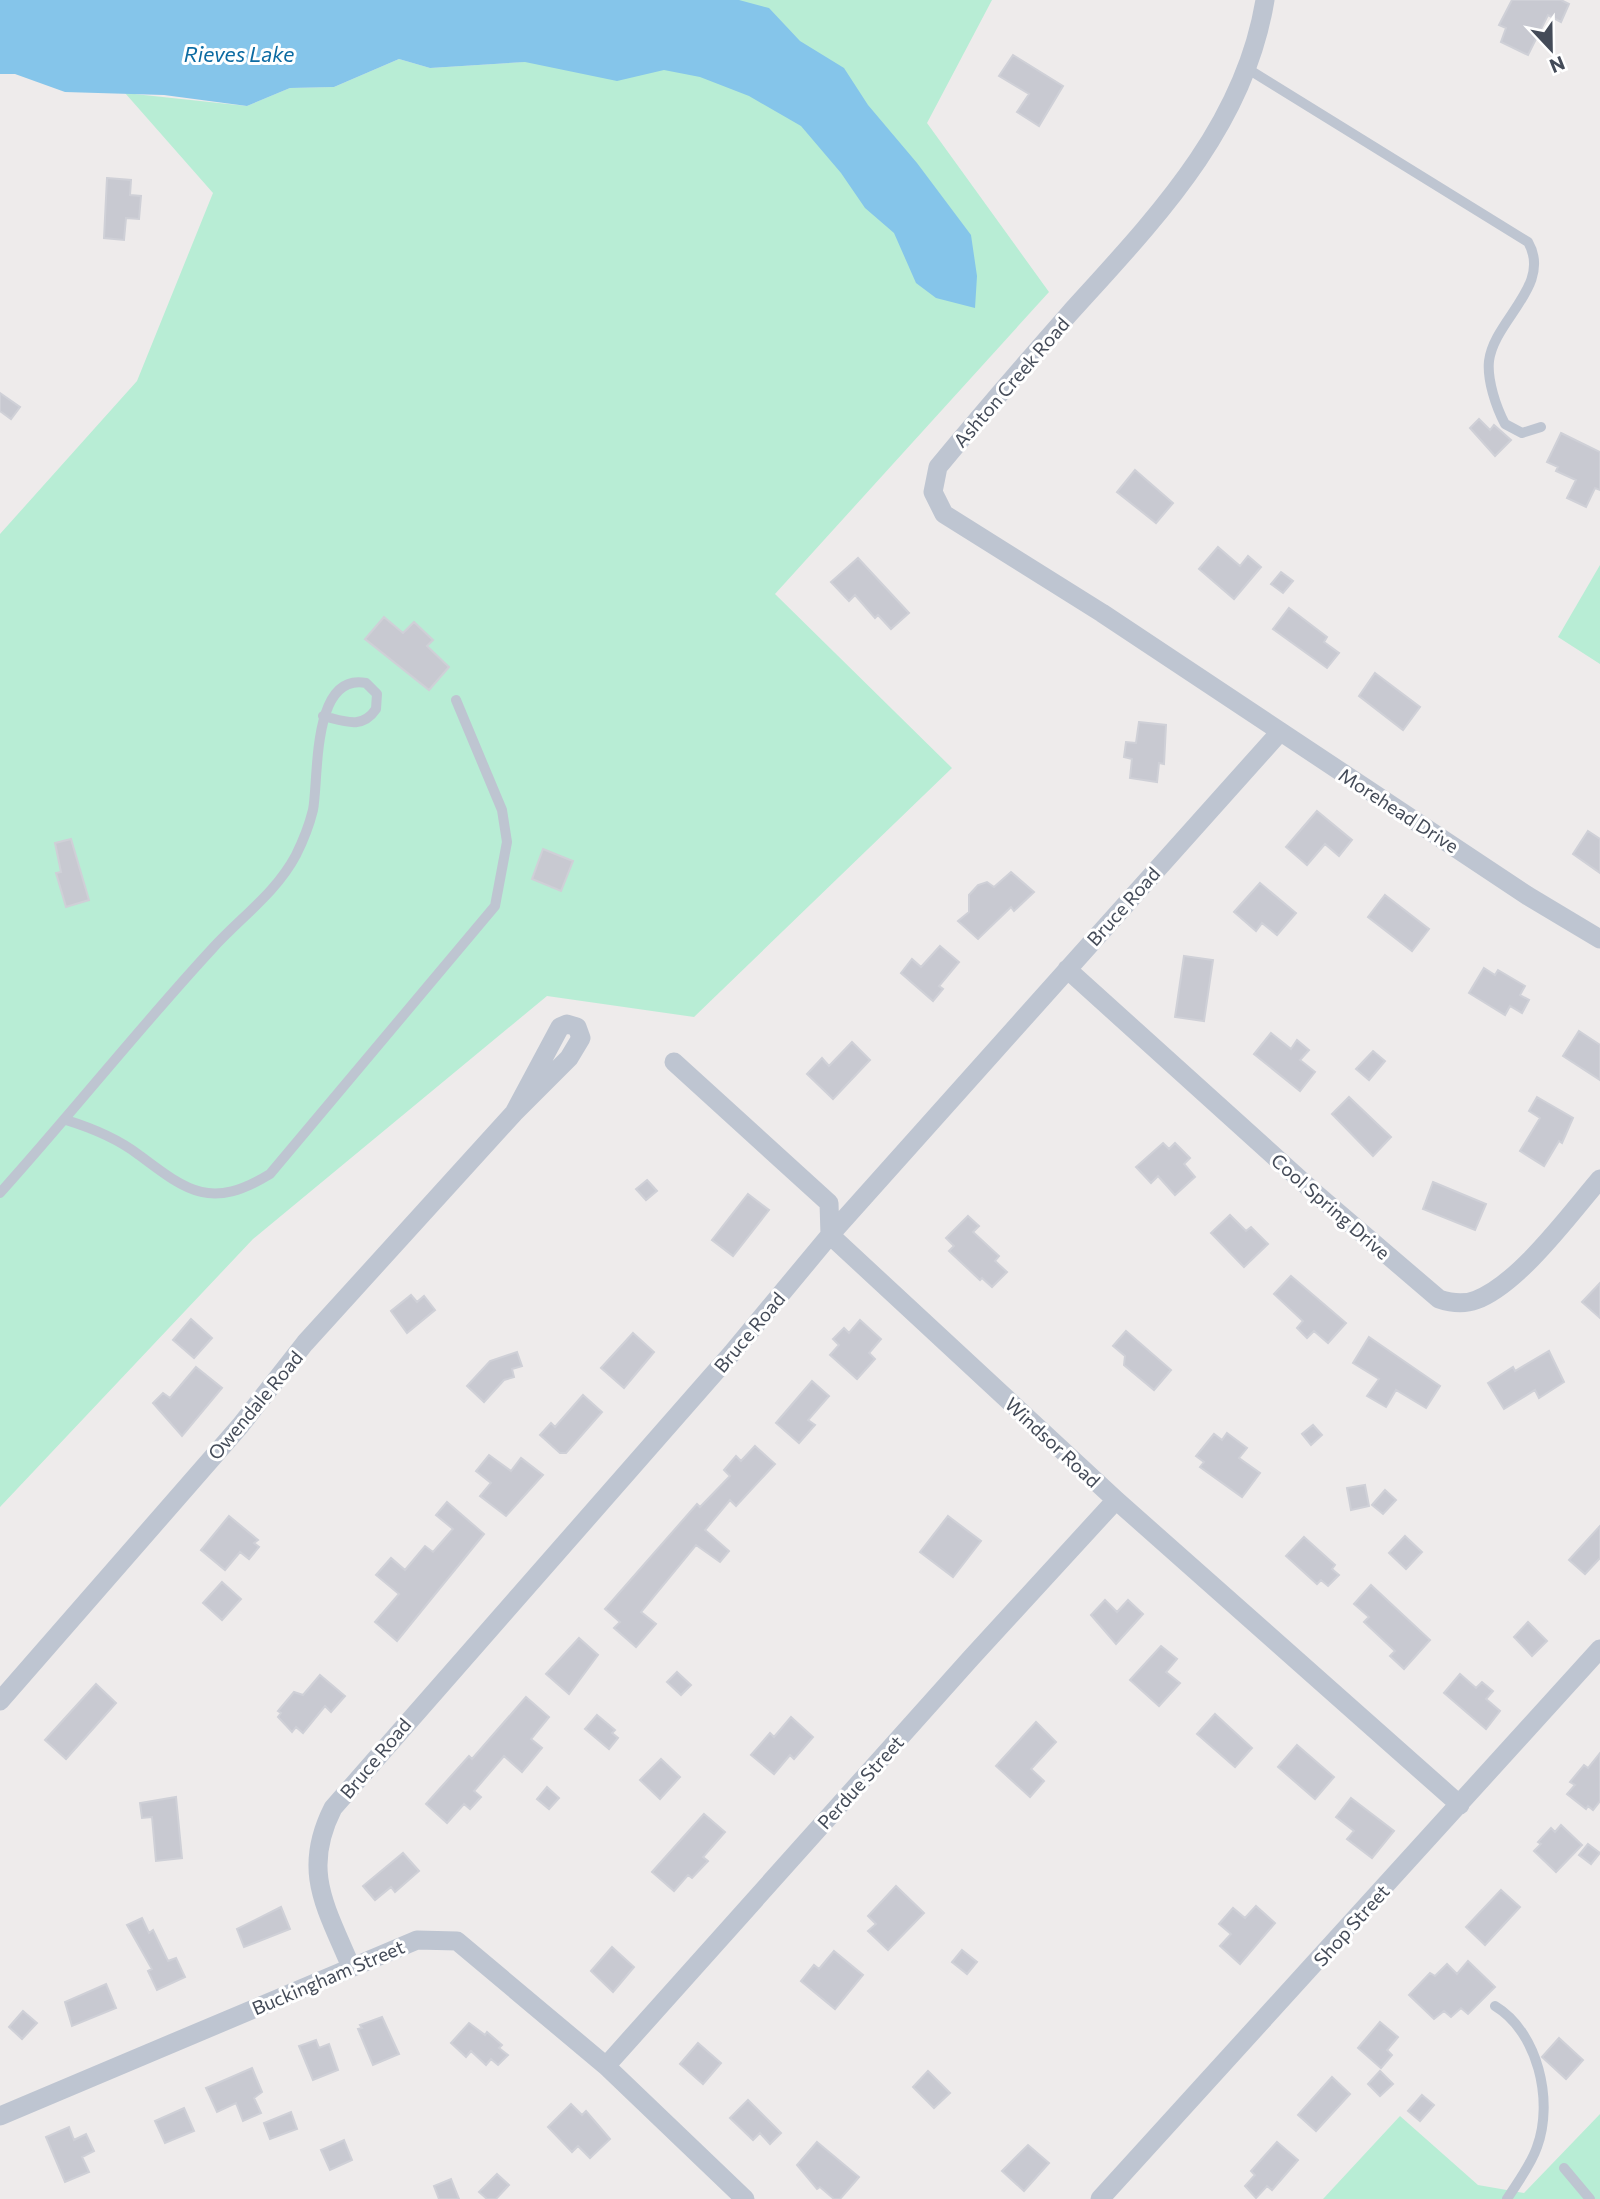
<svg xmlns="http://www.w3.org/2000/svg" width="1600" height="2199" viewBox="0 0 1600 2199" font-family="Commissioner,sans-serif">
<style>
.green{fill:#b8edd5}
.water{fill:#85c5ea}
.building{fill:#c8c9d1;stroke:#cfd0d7;stroke-width:2}
.lines{fill:none;stroke-linecap:round;stroke-linejoin:round}
.lane{stroke:#bec5d1;stroke-width:10}
.street{stroke:#bec5d1;stroke-width:19}
.labels{text-anchor:middle;dominant-baseline:central;stroke-width:6;stroke-linejoin:round;paint-order:stroke}
.street-label{font-size:19px;fill:#444b58;stroke:#fff}
.water-label{font-size:21px;font-style:italic;fill:#0d6ba2;stroke:#fff}
</style>
<rect width="100%" height="100%" fill="#eeebeb"/>
<!-- green -->
<path class="green" d="M467 0H992L927 123 1049 292 775 594 952 768 694 1017 547 996 253 1239 0 1507V534L137 381 213 193 125 93 247 106 290 88 334 87 399 59 430 68 524 62Z
M1600 565V664L1558 637Z
M1600 2114V2199H1323L1400 2116 1478 2185 1524 2193Z"/>
<!-- water -->
<path class="water" d="M0 0H739L769 8 800 41 844 68 868 105 917 163 971 235 977 276 975 308 936 298 916 283 894 233 865 208 841 173 801 126 749 96 700 77 664 70 617 81 525 62 430 68 399 59 334 87 290 88 247 106 164 95 65 92 15 74H0Z"/>
<!-- building -->
<path class="building" d="M1512 0H1561L1569 4 1561 22 1548 15 1528 55 1501 42 1506 28 1499 25Z
M1013 55 1063 86 1039 126 1017 112 1029 94 999 76Z
M107 178 131 180 130 195 141 196 139 219 126 218 124 240 104 238Z
M0 393 20 407 11 419 0 411Z
M1479 419 1490 430 1494 425 1511 440 1495 456 1470 428Z
M1561 433 1600 452V490L1595 488 1586 507 1567 498 1576 480 1556 471 1558 467 1547 462Z
M1135 470 1173 503 1156 523 1117 492Z
M1218 547 1240 566 1248 556 1261 567 1234 599 1199 569Z
M858 558 909 613 891 629 878 615 875 618 855 595 849 601 831 582Z
M1281 572 1293 581 1283 593 1271 584Z
M1289 608 1327 637 1324 642 1339 653 1327 668 1273 629Z
M384 617 403 633 414 622 433 640 427 646 449 667 429 690 365 639Z
M1375 673 1420 707 1403 730 1359 696Z
M1139 722 1166 725 1164 764 1159 763 1157 782 1130 778 1132 759 1124 757 1126 742 1136 743Z
M1317 811 1352 840 1339 856 1325 844 1307 865 1286 847Z
M1588 831 1600 839V873L1573 854Z
M71 839 89 900 66 907 56 873 61 872 55 843Z
M543 849 573 861 561 891 532 879Z
M1011 872 1034 892 1014 911 1011 907 978 939 958 921 969 912V895L978 885 987 882 994 887Z
M1260 883 1296 913 1277 935 1262 923 1256 931 1234 912Z
M1385 895 1429 929 1412 951 1368 917Z
M940 946 959 962 939 986 943 989 933 1001 901 973 912 959 921 967Z
M1184 956 1213 960 1204 1021 1175 1017Z
M1484 968 1495 975 1498 970 1525 986 1520 995 1529 1000 1522 1013 1510 1006 1505 1015 1469 993Z
M1579 1031 1600 1045V1080L1563 1056Z
M1271 1033 1291 1049 1297 1040 1309 1050 1300 1060 1315 1072 1300 1091 1254 1054Z
M852 1042 870 1060 833 1099 807 1074 822 1058 829 1066Z
M1373 1051 1385 1061 1369 1080 1356 1069Z
M1349 1097 1391 1137 1373 1156 1332 1114Z
M1537 1097 1573 1118 1562 1143 1559 1141 1544 1166 1520 1151 1540 1118 1529 1111Z
M1163 1143 1169 1149 1175 1143 1190 1158 1184 1164 1195 1177 1175 1195 1158 1176 1151 1183 1136 1167Z
M647 1180 657 1191 646 1200 636 1189Z
M1433 1182 1486 1204 1475 1230 1423 1209Z
M748 1194 769 1210 733 1256 712 1240Z
M1230 1215 1246 1231 1251 1227 1268 1244 1244 1267 1211 1233Z
M968 1216 979 1226 973 1232 999 1256 995 1261 1007 1272 992 1287 982 1278 980 1280 949 1251 954 1246 946 1238Z
M1291 1276 1346 1323 1328 1343 1314 1331 1307 1338 1297 1328 1303 1321 1274 1294Z
M1600 1283V1318L1582 1302Z
M411 1295 417 1302 424 1296 435 1310 407 1333 391 1311Z
M191 1319 212 1338 194 1358 173 1340Z
M860 1320 881 1339 869 1353 875 1359 857 1379 830 1355 839 1345 833 1339 844 1328 849 1333Z
M1126 1331 1171 1370 1154 1390 1124 1365 1125 1356 1113 1346Z
M633 1333 654 1352 624 1388 601 1368Z
M1369 1337 1440 1386 1426 1408 1396 1390 1386 1407 1367 1396 1379 1379 1353 1363Z
M1549 1351 1564 1382 1539 1398 1535 1390 1504 1409 1488 1383 1513 1367 1515 1371Z
M517 1352 522 1366 512 1369 514 1377 504 1380 484 1402 467 1386 490 1361Z
M196 1367 222 1388 182 1436 153 1403 163 1393 170 1398Z
M812 1381 829 1396 808 1420 815 1425 799 1443 776 1423Z
M583 1395 602 1412 566 1453H560L540 1435 551 1423 555 1427Z
M1313 1425 1322 1435 1311 1445 1302 1434Z
M1227 1433 1247 1448 1239 1458 1260 1473 1242 1497 1200 1467 1204 1462 1196 1456 1214 1434 1222 1440Z
M755 1446 775 1464 736 1506 730 1500 705 1530 729 1551 720 1562 696 1545 641 1612 656 1624 636 1647 614 1628 620 1622 605 1609 697 1504 700 1507 730 1476 724 1470 736 1456 741 1461Z
M489 1455 511 1471 521 1458 543 1475 506 1516 480 1496 491 1483 476 1471Z
M1365 1485 1369 1506 1351 1510 1347 1488Z
M1385 1490 1396 1500 1383 1514 1372 1505Z
M447 1502 484 1534 397 1641 375 1622 399 1594 376 1575 391 1558 405 1570 425 1546 433 1552 453 1529 436 1515Z
M229 1516 258 1540 254 1543 259 1547 249 1559 240 1552 225 1570 201 1550Z
M948 1516 981 1541 953 1577 920 1552Z
M1600 1526V1558L1585 1574 1569 1560Z
M1405 1536 1422 1552 1406 1569 1389 1553Z
M1304 1537 1335 1565 1332 1569 1339 1575 1328 1586 1321 1580 1317 1584 1286 1556Z
M222 1582 241 1599 222 1620 203 1603Z
M1371 1585 1430 1640 1404 1669 1390 1656 1395 1651 1364 1622 1369 1617 1354 1604Z
M1105 1600 1117 1612 1128 1600 1143 1614 1116 1644 1091 1615Z
M1528 1622 1547 1641 1532 1656 1514 1637Z
M579 1638 598 1655 569 1694 546 1674Z
M1161 1646 1177 1659 1166 1672 1180 1683 1159 1706 1130 1680Z
M677 1672 691 1685 681 1695 667 1682Z
M1460 1674 1476 1688 1482 1682 1493 1691 1486 1699 1500 1711 1486 1729 1444 1693Z
M320 1675 345 1696 331 1712 325 1706 303 1733 296 1727 292 1732 278 1717 281 1713 278 1711 294 1692 303 1695Z
M96 1684 116 1703 66 1759 45 1740Z
M526 1697 549 1717 531 1739 542 1748 522 1772 504 1756 474 1791 481 1797 470 1809 464 1804 447 1823 426 1804 469 1756 472 1759Z
M1215 1714 1252 1748 1235 1767 1197 1734Z
M597 1715 615 1730 612 1733 618 1738 609 1749 585 1729Z
M791 1717 813 1737 794 1759 790 1755 774 1774 751 1755 770 1733 774 1737Z
M1036 1722 1056 1742 1031 1769 1044 1781 1030 1797 996 1766Z
M1297 1745 1334 1777 1315 1799 1278 1767Z
M1600 1753V1801L1593 1810 1588 1806 1586 1809 1567 1794 1575 1785 1570 1782 1584 1765 1588 1768Z
M661 1759 680 1777 660 1799 640 1780Z
M547 1787 559 1798 549 1809 537 1799Z
M176 1797 182 1858 156 1861 152 1817 142 1818 140 1803Z
M1351 1798 1394 1831 1372 1858 1347 1839 1354 1831 1336 1817Z
M704 1814 725 1832 703 1857 708 1861 692 1878 688 1875 674 1891 652 1872Z
M1561 1825 1582 1845 1556 1872 1534 1851 1541 1844 1538 1842 1551 1828 1555 1832Z
M1588 1844 1600 1853 1591 1864 1579 1855Z
M403 1853 419 1871 395 1892 391 1887 375 1900 363 1886Z
M896 1886 924 1913 888 1950 868 1931 876 1924 868 1916Z
M1501 1890 1520 1907 1485 1945 1466 1927Z
M1256 1906 1275 1923 1240 1964 1220 1946 1231 1934 1219 1924 1233 1908 1245 1918Z
M281 1907 290 1929 244 1947 237 1929Z
M142 1918 149 1933 153 1930 168 1961 176 1958 185 1977 157 1990 148 1971 152 1969 127 1925Z
M612 1947 634 1967 613 1992 591 1971Z
M962 1950 977 1962 967 1974 952 1962Z
M834 1951 863 1975 835 2009 801 1981 814 1965 819 1969Z
M1468 1961 1495 1987 1468 2014 1461 2008 1451 2017 1444 2011 1434 2019 1409 1995 1430 1973 1435 1976 1447 1964 1457 1974Z
M106 1984 116 2008 72 2026 65 2002Z
M23 2011 37 2023 22 2039 9 2027Z
M382 2017 399 2054 373 2065 358 2029 362 2028 360 2025Z
M1380 2022 1398 2037 1387 2050 1392 2055 1381 2068 1358 2048Z
M469 2023 485 2035 487 2032 502 2045 499 2048 508 2055 498 2065 491 2059 486 2065 471 2051 466 2057 451 2043Z
M1559 2038 1583 2060 1566 2079 1542 2057Z
M316 2040 319 2048 329 2044 338 2070 313 2080 299 2046Z
M698 2043 721 2063 703 2084 680 2064Z
M252 2068 262 2092 254 2098 261 2113 243 2121 236 2103 217 2112 206 2088Z
M928 2071 950 2093 934 2108 913 2087Z
M1380 2071 1393 2084 1380 2096 1368 2084Z
M1332 2077 1350 2094 1316 2131 1298 2115Z
M1422 2095 1434 2105 1420 2121 1408 2111Z
M748 2100 781 2133 770 2144 760 2133 753 2140 730 2118Z
M571 2104 582 2115 586 2111 610 2139 590 2158 578 2146 572 2152 548 2127Z
M184 2108 194 2131 165 2143 155 2121Z
M291 2112 297 2129 270 2139 264 2123Z
M69 2127 74 2140 86 2134 94 2151 82 2157 89 2172 65 2182 46 2137Z
M344 2140 352 2160 330 2170 321 2150Z
M817 2142 859 2177 840 2199H834L820 2187 817 2189 797 2165Z
M1277 2142 1298 2160 1272 2190 1267 2186 1256 2198 1245 2186 1255 2175 1251 2171Z
M1028 2145 1049 2163 1024 2191 1002 2171Z
M497 2174 509 2185 496 2199H487L479 2192Z
M451 2179 459 2199H439L434 2186Z"/>
<g class="lines">
<!-- lane -->
<path class="lane" d="M1248 69 1528 242C1553 285 1494 320 1489 361 1487 380 1496 407 1505 424L1522 433 1541 427
M66 1120C92 1128 117 1138 139 1155 188 1192 211 1210 270 1174L495 906 507 842 502 810 456 700
M0 1193C72 1113 139 1028 212 949 240 918 276 893 296 855 303 841 309 826 313 810 319 780 311 672 366 683L377 694 376 709C362 730 344 721 323 716
M1495 2006C1538 2032 1554 2101 1537 2147 1531 2165 1517 2183 1507 2199
M1564 2168 1590 2199"/>
<!-- street -->
<path class="street" d="M1265 0C1244 129 1153 221 1069 314 1025 364 981 415 938 467L933 492 944 514 1102 613 1528 896 1600 939
M1067 969 1315 1193 1439 1299C1451 1303 1463 1305 1476 1300 1519 1284 1570 1214 1600 1179
M674 1062 829 1203 830 1235 1116 1500 1460 1805
M0 1701 240 1426 305 1343 514 1113 569 1058 581 1038 577 1027 567 1024 560 1027 514 1113
M351 1967C326 1907 301 1871 333 1808L732 1353 830 1235 1280 732
M606 2066 971 1658 1116 1500
M0 2116 417 1940 457 1941 606 2066 745 2199
M1100 2199 1600 1649"/>
</g>
<g class="labels">
<!-- street labels -->
<g class="street-label">
<text transform="translate(1011 382) rotate(-49)">Ashton Creek Road</text>
<text transform="translate(1399 810) rotate(33)">Morehead Drive</text>
<text transform="translate(1123 906) rotate(-48)">Bruce Road</text>
<text transform="translate(1331 1206) rotate(41)">Cool Spring Drive</text>
<text transform="translate(749 1332) rotate(-50)">Bruce Road</text>
<text transform="translate(255 1405) rotate(-50)">Owendale Road</text>
<text transform="translate(1053 1442) rotate(43)">Windsor Road</text>
<text transform="translate(375 1758) rotate(-50)">Bruce Road</text>
<text transform="translate(860 1782) rotate(-48)">Perdue Street</text>
<text transform="translate(1351 1925) rotate(-48)">Shop Street</text>
<text transform="translate(328 1977) rotate(-23)">Buckingham Street</text>
</g>
<!-- water labels -->
<g class="water-label">
<text x="239" y="53">Rieves Lake</text>
</g>
</g>
<!-- north arrow -->
<g transform="translate(1551 49) rotate(158)" stroke="#ffffff" stroke-width="5" paint-order="stroke">
<path d="M0-5L12 26L0 18L-12 26Z" fill="#444b58"/>
<text y="-10" font-size="19" font-weight="bold" text-anchor="middle" fill="#444b58">N</text>
</g>
</svg>
